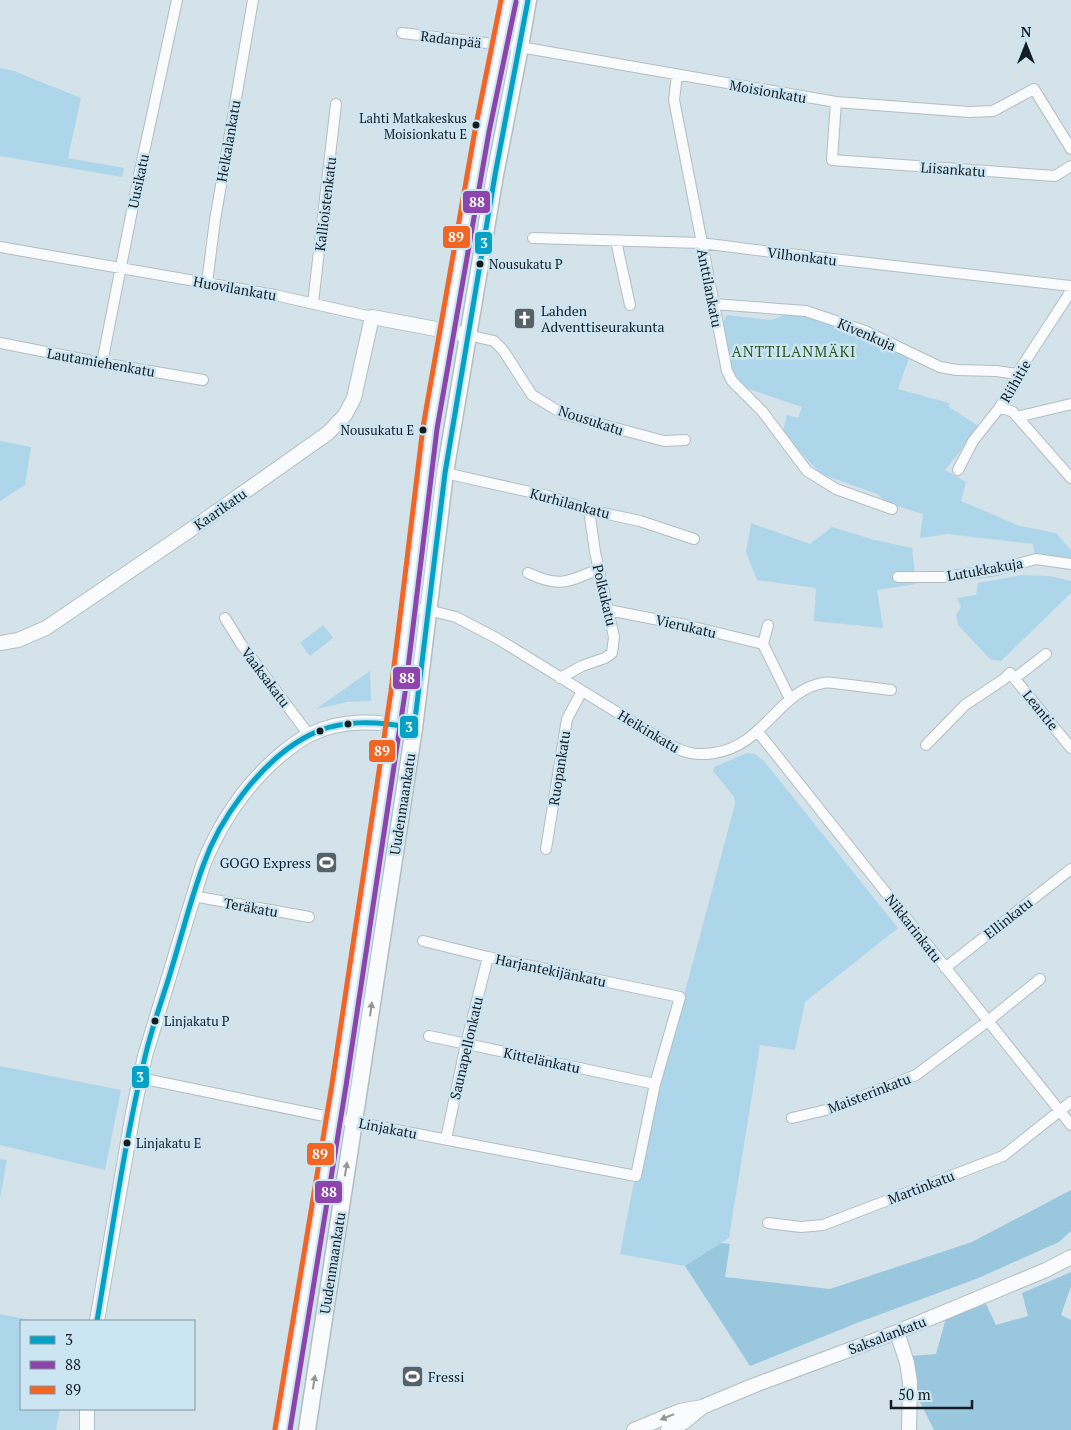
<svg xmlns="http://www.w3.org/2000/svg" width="1071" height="1430" viewBox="0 0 1071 1430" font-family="'PT Serif',serif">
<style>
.green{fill:#aed6eb}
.forest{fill:#99c7de}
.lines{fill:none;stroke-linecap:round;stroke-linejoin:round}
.street-casing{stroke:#b2bdc2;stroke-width:12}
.secondary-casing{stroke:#b2bdc2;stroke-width:16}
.primary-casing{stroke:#b2bdc2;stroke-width:19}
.street{stroke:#f9fbfc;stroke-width:10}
.secondary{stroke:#f9fbfc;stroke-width:14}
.primary{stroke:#f9fbfc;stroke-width:16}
.bus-1-casing{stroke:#cce5f2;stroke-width:9}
.bus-2-casing{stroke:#cce5f2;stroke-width:9}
.bus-3-casing{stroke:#cce5f2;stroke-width:9}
.bus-1{stroke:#01a2c5;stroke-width:5}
.bus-2{stroke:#8e44ad;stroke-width:5}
.bus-3{stroke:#f26522;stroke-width:5}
.oneway{fill:#92979a}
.bus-dot{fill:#141d22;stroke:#cce5f2;stroke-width:2}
.labels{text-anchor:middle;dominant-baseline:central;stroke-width:5;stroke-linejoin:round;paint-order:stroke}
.bus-label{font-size:13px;fill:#141d22;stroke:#cce5f2;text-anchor:start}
.street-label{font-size:14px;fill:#141d22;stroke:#cce5f2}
.poi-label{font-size:14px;fill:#141d22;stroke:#cce5f2;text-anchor:start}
.neighbourhood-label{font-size:15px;letter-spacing:1px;fill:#2c581f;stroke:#cce5f2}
.line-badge{stroke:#cce5f2;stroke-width:2}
.badge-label{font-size:14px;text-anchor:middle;font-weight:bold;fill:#fff}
</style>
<rect width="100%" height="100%" fill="#d4e2ea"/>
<!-- green -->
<path class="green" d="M0 68 14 71 81 98 68 158 124 168 122 177 0 156Z
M787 314 823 320 873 338 909 358 898 389 949 403V407L980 427 945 470 966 482 961 501 1020 526 1056 533 1071 550V558L1058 556 1035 559 1033 544 948 534 920 538 923 514 890 504 877 494 821 474 789 440 783 430 787 415 798 418 802 407 746 388 731 370 723 322 727 315 771 320Z
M0 441 31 447 25 485 0 501Z
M751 523 810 544 832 527 875 540 912 548 916 584 877 590 883 628 814 621 816 588 757 580 746 552Z
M1022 575 1049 576 1071 581V593L1001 661 990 659 958 625 956 615 961 607 957 598 976 595 978 583Z
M323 625 333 638 310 656 300 643Z
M370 671 371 701 347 702 316 709Z
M747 753 755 754 764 761 898 928 805 1002 795 1050 760 1045 729 1238 685 1266 620 1254 633 1187 735 804 734 797 713 771 714 767Z
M0 1066 121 1090 105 1170 0 1145Z
M0 1159 7 1160 0 1198Z
M0 1314 35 1321H21V1409H60L56 1430H0Z"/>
<!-- forest -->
<path class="forest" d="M1071 1190V1231L1059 1242 976 1279 862 1321 750 1366 685 1266 721 1243 730 1244 725 1277 830 1289 972 1242Z
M1071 1272V1286L1061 1315 1071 1320V1430H934L920 1402 915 1401 910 1356 936 1354 946 1318 986 1304 996 1325 1028 1316 1022 1293Z"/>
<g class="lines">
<defs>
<path id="street" d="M402 33 520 47 836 102 969 112 993 111 1034 89 1071 149
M677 75 674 100 727 371 732 381 762 411 807 471 836 489 892 509
M836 102 832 160 1055 176 1071 166
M533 238 701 243 780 253 1071 286
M616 241 630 305
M0 247 275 295 372 317
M207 283 215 220 253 0
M313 303 336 104
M713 304 806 311 865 331 940 367 957 370 996 371 1017 374
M468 335 494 341 503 350 532 395 563 414 664 441 685 440
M0 343 102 363 203 380
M102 363 139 175 177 0
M1000 407 1013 412 1071 478
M1017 417 1071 404
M958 470 973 441 1000 407 1017 374 1071 291
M445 473 548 496 589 510 640 521 694 539
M528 573C560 588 567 582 599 569
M898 577H943L996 570 1036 559 1071 564
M409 608 428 610 456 617 498 639 670 745C685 753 696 756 714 753 764 746 778 691 823 683 829 681 836 684 842 684 858 686 875 688 891 690
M608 610 685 625 763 644 790 699
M225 618 241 644 309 735
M763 644 768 625
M560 678 582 666 605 658 612 653 614 637 595 552 589 510
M1015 678 1046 654
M758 732 1071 1125
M926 745 965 705 1004 679 1010 673 1071 748
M546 849 567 719 582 691
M193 896 309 917
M945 968 1071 869
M429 1036 655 1084
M140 1078 334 1118 636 1176 655 1084 680 997 488 957 423 941
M792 1118 830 1109 916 1075 988 1021 1040 979
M446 1139 466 1044 488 957
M768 1223 801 1227 823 1225 1003 1156 1071 1102"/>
<path id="secondary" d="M0 643 18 640 46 628 199 524 328 433 345 415 354 398 372 317 468 335
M97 1321 133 1113 145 1056 203 865C221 821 247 782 284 752 292 746 300 739 309 735 342 718 379 721 414 728
M897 1332 907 1363 910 1382 909 1430
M87 1430V1409
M634 1430 680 1411 702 1407 755 1385 897 1332 1046 1270 1071 1257
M668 1430 684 1422 701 1408"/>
<path id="primary" d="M282 1430 339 1085 398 692 430 428 448 331 482 131 509 0
M307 1430 414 728 445 473 495 175 520 47 528 0"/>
</defs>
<!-- street casing -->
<use href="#street" class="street-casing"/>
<!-- secondary casing -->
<use href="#secondary" class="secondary-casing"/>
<!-- primary casing -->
<use href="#primary" class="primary-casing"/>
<!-- street -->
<use href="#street" class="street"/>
<!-- secondary -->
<use href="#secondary" class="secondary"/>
<!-- primary -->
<use href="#primary" class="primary"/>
<defs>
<path id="bus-1" d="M97 1321C112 1233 124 1144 145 1057 152 1026 164 995 173 964 183 931 191 898 203 866 219 819 260 763 304 738 338 718 377 721 414 728L445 473 495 175 528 0"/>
<path id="bus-2" d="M290 1430 346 1086 405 693 437 429 489 132 516 2"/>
<path id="bus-3" d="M275 1429 332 1084 391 691 423 427 475 130 501 0"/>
</defs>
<!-- bus-1 casing -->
<use href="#bus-1" class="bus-1-casing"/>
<!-- bus-2 casing -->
<use href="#bus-2" class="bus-2-casing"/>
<!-- bus-3 casing -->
<use href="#bus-3" class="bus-3-casing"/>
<!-- bus-1 -->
<use href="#bus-1" class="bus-1"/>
<!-- bus-2 -->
<use href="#bus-2" class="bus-2"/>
<!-- bus-3 -->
<use href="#bus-3" class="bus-3"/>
</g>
<!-- one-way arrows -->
<defs><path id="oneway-solid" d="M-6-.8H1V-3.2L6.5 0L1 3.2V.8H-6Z" transform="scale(1.25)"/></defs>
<g class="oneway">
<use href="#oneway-solid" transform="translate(371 1009) rotate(-82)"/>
<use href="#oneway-solid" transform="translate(346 1169) rotate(-81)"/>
<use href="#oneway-solid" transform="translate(314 1382) rotate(-81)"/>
<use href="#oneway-solid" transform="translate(667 1417) rotate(158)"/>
</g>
<!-- icons -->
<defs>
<symbol id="church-square" viewBox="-11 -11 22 22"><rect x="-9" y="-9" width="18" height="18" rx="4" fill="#576268" stroke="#cce5f2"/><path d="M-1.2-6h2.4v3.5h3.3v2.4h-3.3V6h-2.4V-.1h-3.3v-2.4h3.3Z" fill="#fff"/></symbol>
<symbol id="stadium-square" viewBox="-11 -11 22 22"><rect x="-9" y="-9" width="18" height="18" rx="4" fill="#576268" stroke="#cce5f2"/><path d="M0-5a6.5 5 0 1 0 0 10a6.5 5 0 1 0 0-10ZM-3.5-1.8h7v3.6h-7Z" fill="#fff"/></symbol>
</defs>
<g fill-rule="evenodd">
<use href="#church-square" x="512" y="306" width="25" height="25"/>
<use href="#stadium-square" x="314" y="850" width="25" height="25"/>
<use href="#stadium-square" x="400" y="1364" width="25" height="25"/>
</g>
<!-- markers -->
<g class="bus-dot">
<circle cx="476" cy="125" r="4.5"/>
<circle cx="480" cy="264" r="4.5"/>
<circle cx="423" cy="430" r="4.5"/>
<circle cx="348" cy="724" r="4.5"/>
<circle cx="320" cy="731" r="4.5"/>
<circle cx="155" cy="1021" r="4.5"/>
<circle cx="127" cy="1143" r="4.5"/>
</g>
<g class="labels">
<!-- bus labels -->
<g class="bus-label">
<text x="467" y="118" text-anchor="end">Lahti Matkakeskus<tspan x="467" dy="16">Moisionkatu E</tspan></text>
<text x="489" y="264">Nousukatu P</text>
<text x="414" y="430" text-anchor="end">Nousukatu E</text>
<text x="164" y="1021">Linjakatu P</text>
<text x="136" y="1143">Linjakatu E</text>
</g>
<!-- street labels -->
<g class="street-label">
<text transform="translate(451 39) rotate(7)">Radanpää</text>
<text transform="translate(768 91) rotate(10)">Moisionkatu</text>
<text transform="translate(228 141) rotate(-80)">Helkalankatu</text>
<text transform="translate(953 169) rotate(4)">Liisankatu</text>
<text transform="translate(138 181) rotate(-78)">Uusikatu</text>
<text transform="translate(325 204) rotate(-83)">Kallioistenkatu</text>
<text transform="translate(802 256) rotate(7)">Vilhonkatu</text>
<text transform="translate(235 288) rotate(10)">Huovilankatu</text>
<text transform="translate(710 288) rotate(79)">Anttilankatu</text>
<text transform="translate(867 334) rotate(23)">Kivenkuja</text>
<text transform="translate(101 362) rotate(10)">Lautamiehenkatu</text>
<text transform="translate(1015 381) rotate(-60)">Riihitie</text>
<text transform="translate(591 420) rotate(18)">Nousukatu</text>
<text transform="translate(570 503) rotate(15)">Kurhilankatu</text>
<text transform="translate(220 509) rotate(-35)">Kaarikatu</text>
<text transform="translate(985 569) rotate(-10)">Lutukkakuja</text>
<text transform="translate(605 595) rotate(77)">Polkukatu</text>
<text transform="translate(686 626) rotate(13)">Vierukatu</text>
<text transform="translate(266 677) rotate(53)">Vaaksakatu</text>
<text transform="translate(1041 710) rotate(51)">Leantie</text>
<text transform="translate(649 731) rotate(31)">Heikinkatu</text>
<text transform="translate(559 768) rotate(-81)">Ruopankatu</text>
<text transform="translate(402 804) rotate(-81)">Uudenmaankatu</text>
<text transform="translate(251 907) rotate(10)">Teräkatu</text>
<text transform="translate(1008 918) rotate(-38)">Ellinkatu</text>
<text transform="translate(914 928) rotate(52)">Nikkarinkatu</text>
<text transform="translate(551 970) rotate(12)">Harjantekijänkatu</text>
<text transform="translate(466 1048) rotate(-77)">Saunapellonkatu</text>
<text transform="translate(542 1060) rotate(12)">Kittelänkatu</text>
<text transform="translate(869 1093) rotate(-21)">Maisterinkatu</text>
<text transform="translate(388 1128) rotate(11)">Linjakatu</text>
<text transform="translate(921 1187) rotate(-21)">Martinkatu</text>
<text transform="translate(332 1263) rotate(-81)">Uudenmaankatu</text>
<text transform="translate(887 1335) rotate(-21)">Saksalankatu</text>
</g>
<!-- poi labels -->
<g class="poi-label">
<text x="541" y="310">Lahden<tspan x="541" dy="16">Adventtiseurakunta</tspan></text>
<text x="311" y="862" text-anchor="end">GOGO Express</text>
<text x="428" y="1376">Fressi</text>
</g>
<!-- neighbourhood labels -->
<g class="neighbourhood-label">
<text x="794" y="351">ANTTILANMÄKI</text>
</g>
</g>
<g class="line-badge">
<rect x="462" y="190" width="29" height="24" rx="5" fill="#8e44ad"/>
<rect x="442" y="225" width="29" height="24" rx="5" fill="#f26522"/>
<rect x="474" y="231" width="19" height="24" rx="5" fill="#01a2c5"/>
<rect x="392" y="666" width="29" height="24" rx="5" fill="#8e44ad"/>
<rect x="399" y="715" width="20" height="24" rx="5" fill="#01a2c5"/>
<rect x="368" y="739" width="28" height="24" rx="5" fill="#f26522"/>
<rect x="131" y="1065" width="19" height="24" rx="5" fill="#01a2c5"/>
<rect x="306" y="1142" width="29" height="24" rx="5" fill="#f26522"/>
<rect x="314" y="1180" width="29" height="24" rx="5" fill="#8e44ad"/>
</g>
<g class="badge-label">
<text x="477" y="207">88</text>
<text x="456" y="242">89</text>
<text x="484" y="248">3</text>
<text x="407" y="683">88</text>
<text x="409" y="732">3</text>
<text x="382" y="756">89</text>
<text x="140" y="1082">3</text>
<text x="320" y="1159">89</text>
<text x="329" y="1197">88</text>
</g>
<!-- legend -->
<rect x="20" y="1320" width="175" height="90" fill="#cce5f2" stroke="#82959f"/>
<rect x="30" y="1336" width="25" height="8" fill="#01a2c5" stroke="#82959f"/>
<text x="65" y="1345" font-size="15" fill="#141d22">3</text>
<rect x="30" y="1361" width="25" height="8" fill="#8e44ad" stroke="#82959f"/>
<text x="65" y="1370" font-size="15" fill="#141d22">88</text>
<rect x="30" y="1386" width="25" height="8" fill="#f26522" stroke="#82959f"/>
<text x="65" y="1395" font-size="15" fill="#141d22">89</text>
<!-- north arrow -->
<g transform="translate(1026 45)" stroke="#cce5f2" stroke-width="4" paint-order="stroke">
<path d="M0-4L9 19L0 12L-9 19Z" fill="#141d22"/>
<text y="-8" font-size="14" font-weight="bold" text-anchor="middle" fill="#141d22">N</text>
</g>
<!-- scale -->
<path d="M891 1400v8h81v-8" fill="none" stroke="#141d22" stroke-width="2.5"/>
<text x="898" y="1400" font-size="15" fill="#141d22" stroke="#cce5f2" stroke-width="4" paint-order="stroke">50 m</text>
</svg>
